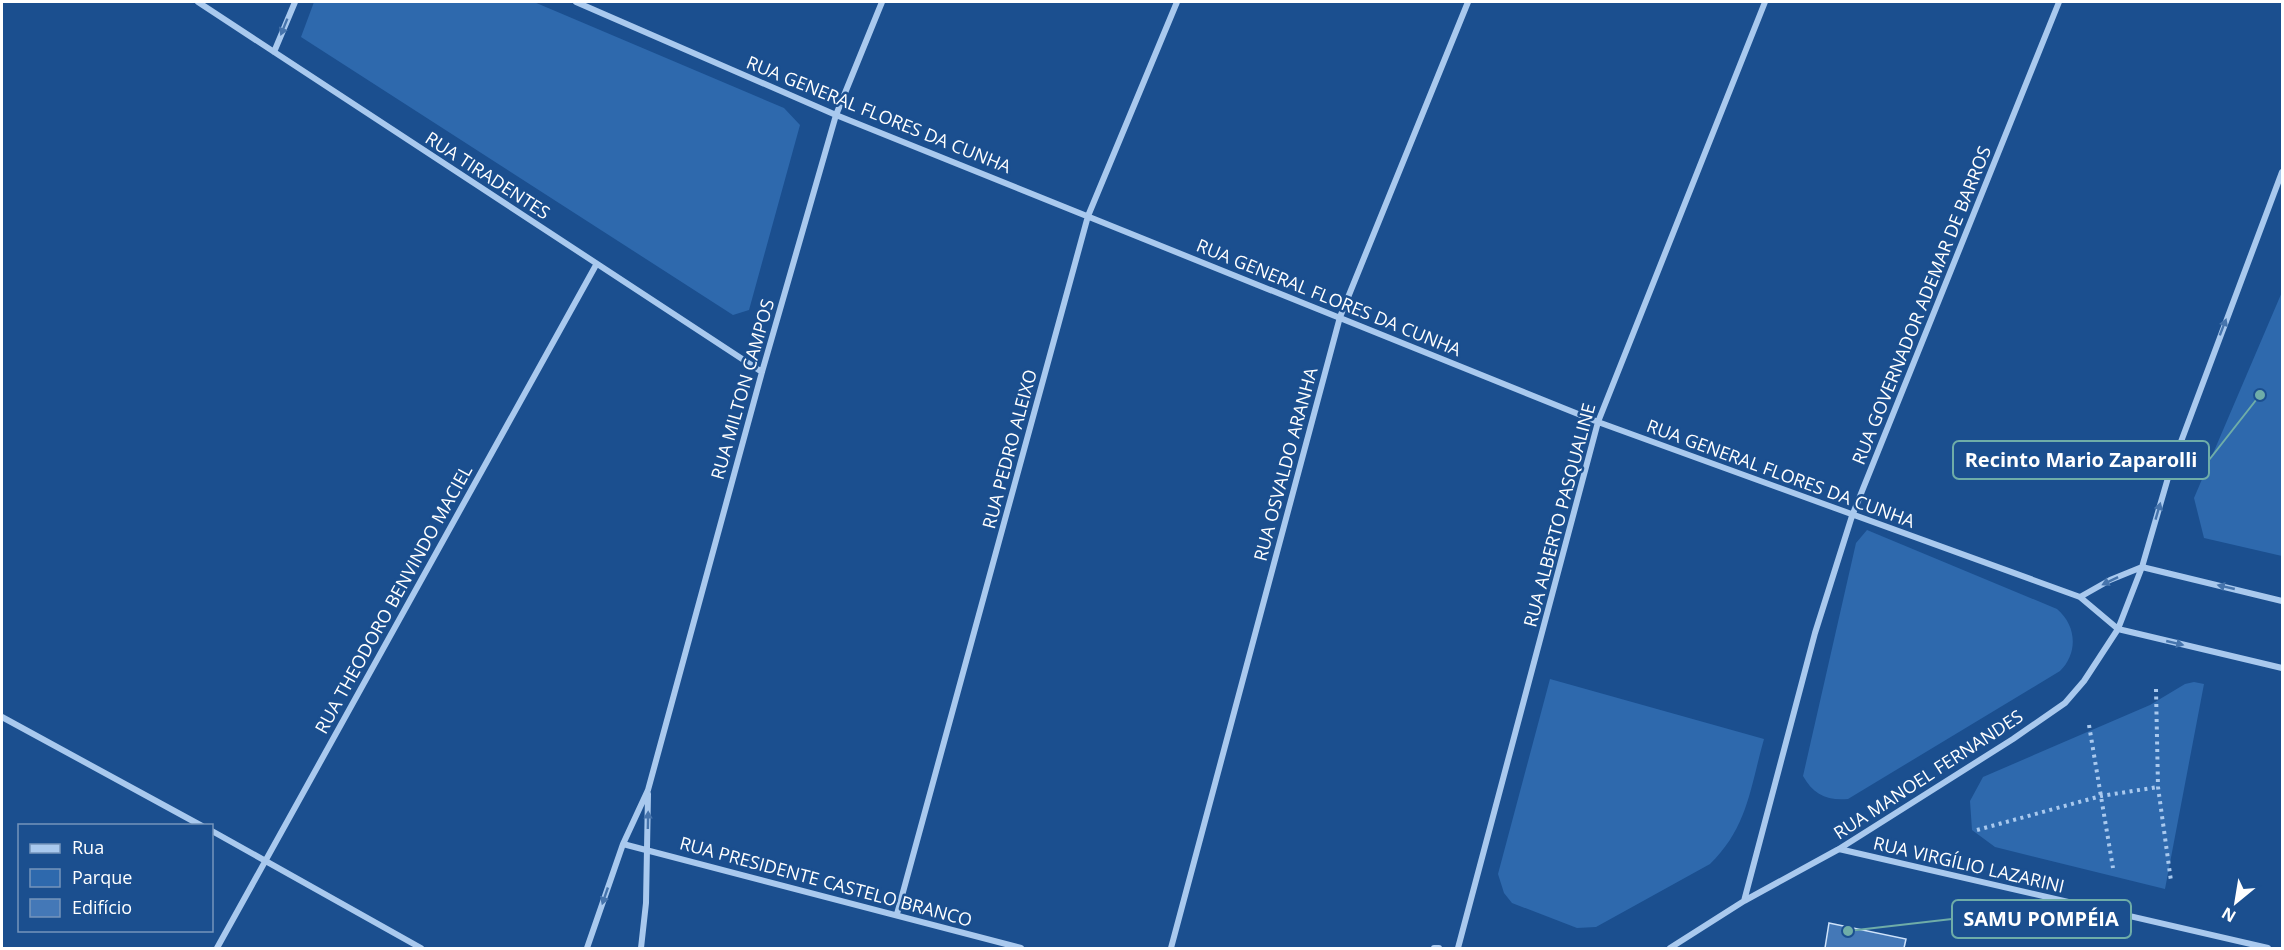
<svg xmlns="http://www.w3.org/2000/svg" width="2284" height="950" viewBox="0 0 2284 950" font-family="'Open Sans',sans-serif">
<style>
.green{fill:#2e69ad}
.building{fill:#4478b7;stroke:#cfe3fa;stroke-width:1.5}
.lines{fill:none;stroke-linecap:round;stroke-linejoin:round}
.path{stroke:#a9c9ee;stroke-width:4;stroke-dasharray:3 4.5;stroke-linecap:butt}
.street{stroke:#a9c9ee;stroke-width:6}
.oneway{fill:#4674ac}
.labels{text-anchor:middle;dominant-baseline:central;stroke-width:5;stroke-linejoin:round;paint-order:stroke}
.street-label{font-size:18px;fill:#fff;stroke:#1b4f8f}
.leader{fill:none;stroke:#6fada8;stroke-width:2}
.callout-dot{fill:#6fada8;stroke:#1b4f8f;stroke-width:2}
.callout{fill:#1b4f8f;stroke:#6fada8;stroke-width:2}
.callout-label{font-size:20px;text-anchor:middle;font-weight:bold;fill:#fff}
</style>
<rect width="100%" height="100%" fill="#1b4f8f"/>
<!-- green -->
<path class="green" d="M314 2H534L784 108 800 125 749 310 733 315 301 37Z
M2282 292V556L2204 538 2194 498Z
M1867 530 2057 609C2077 626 2078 653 2060 671L1848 799C1827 801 1813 794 1803 776L1856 543Z
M1550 679 1764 739C1750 788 1748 827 1710 864L1596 927 1577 928 1512 903 1504 893 1498 874Z
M2194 682 2204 684 2165 889 1995 847 1972 830 1970 801 1983 777 2150 705 2185 684Z"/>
<!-- building -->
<path class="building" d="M1829 923 1906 939 1904 948H1825Z"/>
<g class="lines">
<!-- path -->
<path class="path" d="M2156 689 2158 787 2171 881
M2089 725 2113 868
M1977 830 2101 796 2158 787"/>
<!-- street -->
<path class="street" d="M198 2 762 372
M576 2 836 115 1598 422 2080 597 2118 629 2282 668
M274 52 295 2
M2142 567 2282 601
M2080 597 2110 580 2142 567
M2 717 202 826
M212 831 421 948
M623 844 1021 948
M1839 849 2268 948
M1744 901 1815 633 1852 516 2059 2
M897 914 1088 216 1177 2
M217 948 596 265
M587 948 623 844 648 790 762 372 836 115 882 2
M641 948 646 903 648 794
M1171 948 1340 317 1468 2
M1434 948H1439
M1458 948 1598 422 1765 2
M1670 948 1744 901 1839 849 2013 739 2065 703 2084 681 2118 629 2142 567 2170 471 2282 172"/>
</g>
<!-- one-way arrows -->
<defs><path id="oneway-solid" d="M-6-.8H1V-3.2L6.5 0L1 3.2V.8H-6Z" transform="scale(1.5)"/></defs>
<g class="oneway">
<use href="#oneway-solid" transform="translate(284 27) rotate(112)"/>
<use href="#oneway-solid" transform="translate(2223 327) rotate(-69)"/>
<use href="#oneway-solid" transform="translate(2158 511) rotate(-74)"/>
<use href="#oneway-solid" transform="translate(2110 581) rotate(154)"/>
<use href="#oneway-solid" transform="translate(2226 587) rotate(-167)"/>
<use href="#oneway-solid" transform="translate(2175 643) rotate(13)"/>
<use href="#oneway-solid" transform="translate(648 820) rotate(-89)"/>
<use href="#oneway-solid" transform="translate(605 896) rotate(109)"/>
</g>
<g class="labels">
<!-- street labels -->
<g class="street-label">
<text transform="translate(879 114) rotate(22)">RUA GENERAL FLORES DA CUNHA</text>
<text transform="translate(488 175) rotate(33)">RUA TIRADENTES</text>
<text transform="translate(1329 297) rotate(22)">RUA GENERAL FLORES DA CUNHA</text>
<text transform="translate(1921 305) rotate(-68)">RUA GOVERNADOR ADEMAR DE BARROS</text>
<text transform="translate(742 389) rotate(-74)">RUA MILTON CAMPOS</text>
<text transform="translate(1009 449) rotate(-75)">RUA PEDRO ALEIXO</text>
<text transform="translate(1285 464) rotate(-75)">RUA OSVALDO ARANHA</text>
<text transform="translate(1781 473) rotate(20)">RUA GENERAL FLORES DA CUNHA</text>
<text transform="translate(1559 515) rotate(-75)">RUA ALBERTO PASQUALINE</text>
<text transform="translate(393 599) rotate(-61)">RUA THEODORO BENVINDO MACIEL</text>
<text transform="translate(1928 774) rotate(-33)">RUA MANOEL FERNANDES</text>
<text transform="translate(1969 864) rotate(13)">RUA VIRGÍLIO LAZARINI</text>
<text transform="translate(826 881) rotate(15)">RUA PRESIDENTE CASTELO BRANCO</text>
</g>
</g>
<!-- callouts -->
<path class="leader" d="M2260 395L2209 460M1848 931L1952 919"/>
<g class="callout-dot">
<circle cx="2260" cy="395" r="6"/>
<circle cx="1848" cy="931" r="6"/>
</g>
<g class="callout">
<rect x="1953" y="441" width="256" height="38" rx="6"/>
<rect x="1952" y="900" width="179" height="38" rx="6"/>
</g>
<g class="callout-label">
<text x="2081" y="467">Recinto Mario Zaparolli</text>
<text x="2041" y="926">SAMU POMPÉIA</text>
</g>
<!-- border -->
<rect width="2284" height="950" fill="none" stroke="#ffffff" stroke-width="6"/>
<!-- legend -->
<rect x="18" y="824" width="195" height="108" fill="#1b4f8f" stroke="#7695bc" stroke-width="1.5"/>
<rect x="30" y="844" width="30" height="9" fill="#a9c9ee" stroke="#7695bc" stroke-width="1.5"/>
<text x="72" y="854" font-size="18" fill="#ffffff">Rua</text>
<rect x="30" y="869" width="30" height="18" fill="#2e69ad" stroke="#7695bc" stroke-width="1.5"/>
<text x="72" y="884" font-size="18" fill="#ffffff">Parque</text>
<rect x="30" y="899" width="30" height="18" fill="#4478b7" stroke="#7695bc" stroke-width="1.5"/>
<text x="72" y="914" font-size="18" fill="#ffffff">Edifício</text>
<!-- north arrow -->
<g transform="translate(2236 902) rotate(210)" stroke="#1b4f8f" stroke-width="4.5" paint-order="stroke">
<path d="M0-4.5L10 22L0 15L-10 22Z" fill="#ffffff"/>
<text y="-9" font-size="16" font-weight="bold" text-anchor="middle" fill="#ffffff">N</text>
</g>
</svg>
